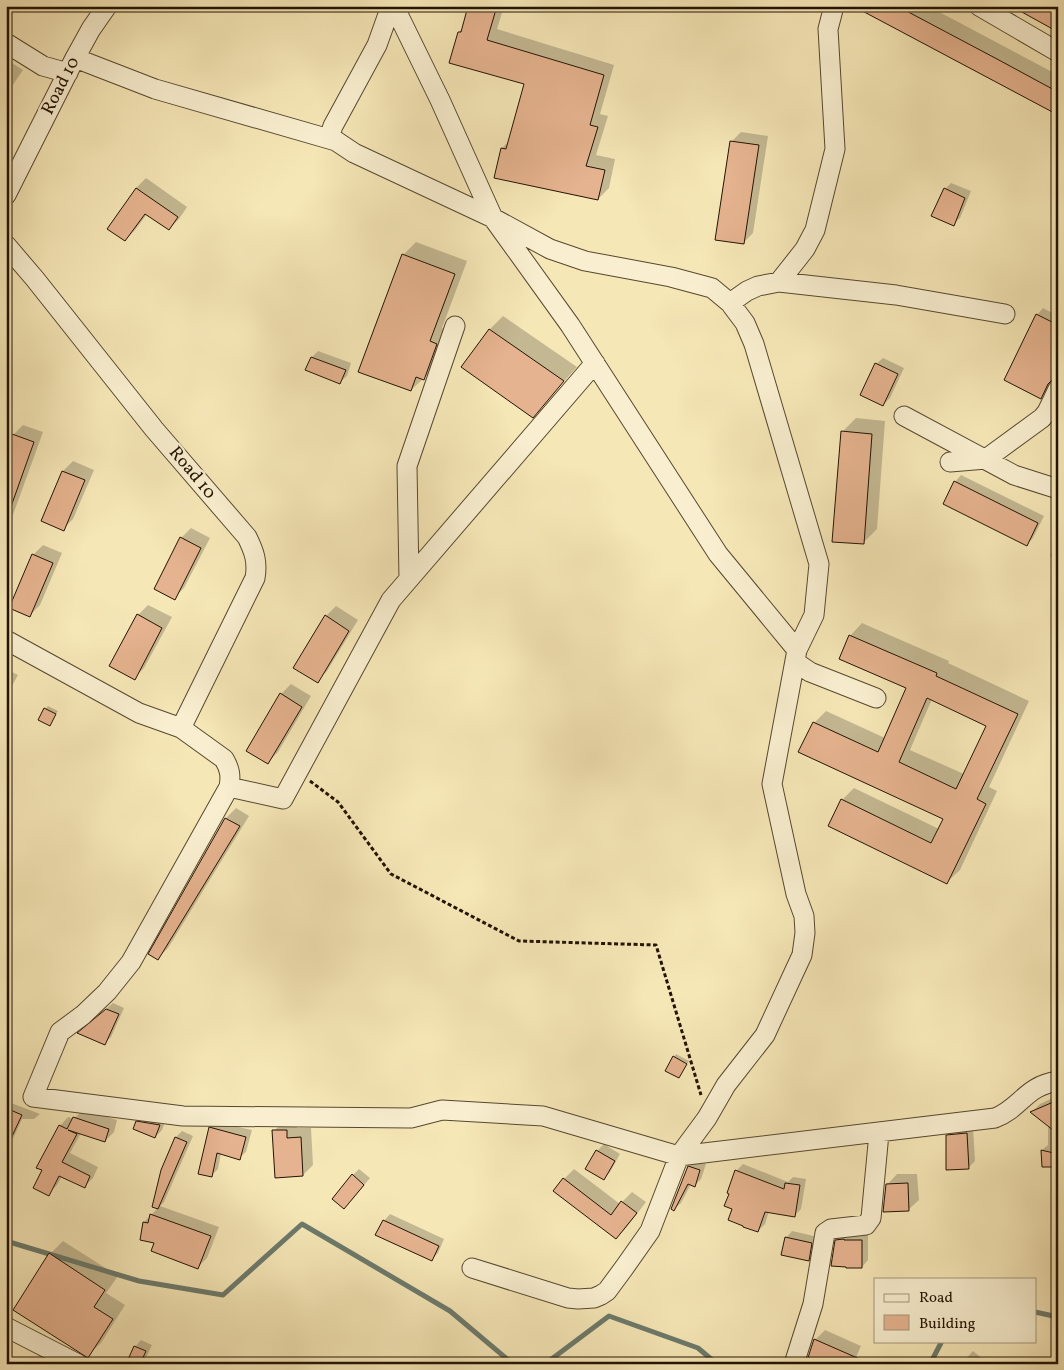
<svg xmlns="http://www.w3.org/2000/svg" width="1064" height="1370" viewBox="0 0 1064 1370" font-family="Vollkorn,serif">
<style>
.shadow{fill:#0003;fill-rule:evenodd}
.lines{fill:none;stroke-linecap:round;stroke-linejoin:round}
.stream{stroke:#6c7a6c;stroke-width:5}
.building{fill:#e5b38f;stroke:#221302;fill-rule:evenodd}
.minor-casing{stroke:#57482f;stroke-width:21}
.path{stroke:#221302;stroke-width:3;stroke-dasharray:4 2.5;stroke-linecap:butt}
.minor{stroke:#f9efd0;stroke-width:19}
.labels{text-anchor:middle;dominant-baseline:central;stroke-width:4.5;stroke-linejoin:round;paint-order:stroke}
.street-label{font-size:18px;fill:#221302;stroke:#f9efd0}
</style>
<rect width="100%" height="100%" fill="#f6e7b7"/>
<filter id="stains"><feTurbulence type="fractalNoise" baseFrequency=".004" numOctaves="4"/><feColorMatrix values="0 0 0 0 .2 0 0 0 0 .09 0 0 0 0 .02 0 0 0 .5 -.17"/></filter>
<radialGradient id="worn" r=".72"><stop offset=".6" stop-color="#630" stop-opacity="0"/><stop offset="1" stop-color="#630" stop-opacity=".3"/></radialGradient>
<!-- shadow -->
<path class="shadow" d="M470 6H504L497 29 614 65 600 114 608 116 596 155 615 159 609 188 598 199 502 148 510 140 526 83 459 32 463 28Z
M855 6H928L1058 75V114Z
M6 59 23 70 6 95Z
M741 132 768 136 753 233 743 243 731 142Z
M146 178 187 207 179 219 169 229 147 214 135 230 125 240 136 188Z
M951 183 971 191 960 218 953 224 945 189Z
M416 242 467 261 442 328 449 331 437 366 411 390 403 255Z
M1043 308 1058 316V377H1055L1047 391 1041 397 1037 315Z
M503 316 577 367 533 416 463 367 490 329Z
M318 351 351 363 347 376 340 382 312 357Z
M883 358 904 368 890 398 883 405 876 364Z
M856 418 885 421 877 529 863 543 842 432Z
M23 425 43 432 6 534V455L13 435Z
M73 461 94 470 73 519 63 529 43 520 63 471Z
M961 475 1044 516 1033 538 1027 544 955 482Z
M191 528 210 538 184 588 174 598 181 538Z
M1058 540V560L1050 556Z
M43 545 62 553 40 605 30 615 33 555Z
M148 605 172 617 144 668 134 678 138 615Z
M336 606 358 620 327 671 317 681 326 616Z
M862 623 949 661 948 663 1029 701 989 787 997 791 960 870 947 882 842 800 854 788 939 829 944 818 814 723 826 711 885 738 907 687 850 636ZM932 699 988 726 964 774 910 750Z
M6 669 18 675 12 686 6 692Z
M291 684 311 696 278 752 268 762 281 694Z
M48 706 58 711 50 724 45 709Z
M236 808 249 816 168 948 158 958 226 818Z
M113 1003 124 1008 111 1037 104 1044 85 1027Z
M676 1054 689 1061 679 1077 674 1057Z
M1058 1092V1165L1043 1166 1042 1150 1048 1145V1124L1032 1112 1040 1104 1053 1098Z
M6 1101 40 1114 34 1119H22L6 1154Z
M83 1109 117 1120 114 1132 105 1141 81 1133 70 1153 98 1167 93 1178 84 1187 62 1176 57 1185 48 1194 43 1170 60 1126 68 1117 74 1119Z
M144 1115 166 1119 162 1130 155 1137 137 1122Z
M296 1120 297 1128H311L313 1165 303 1175 274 1131 284 1121Z
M216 1122 252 1130 246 1152 239 1158 221 1153 218 1169 211 1176 210 1128Z
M973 1127 975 1161 969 1167 947 1136 953 1129Z
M182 1131 193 1136 164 1202 160 1206 219 1227 207 1258 198 1267 156 1242 141 1239 144 1222 158 1208 176 1137Z
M604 1144 620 1154 610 1172 603 1179 587 1169 597 1151Z
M695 1161 706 1164 701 1179 695 1185 691 1184 681 1203 674 1209 688 1167Z
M743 1164 788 1182 793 1177 806 1179 801 1209 794 1216 769 1211 765 1224 758 1231 734 1209 736 1171Z
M359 1169 370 1178 351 1201 353 1175Z
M574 1169 620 1204 632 1192 646 1202 626 1228 616 1238 564 1179Z
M897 1174H917L919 1200 908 1210 887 1185Z
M390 1214 444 1239 438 1253 431 1260 384 1221Z
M792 1231 818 1237 815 1253 808 1260 786 1238Z
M843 1234H868V1260L862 1267 836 1240Z
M63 1241 118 1276 106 1293 125 1305 101 1343 87 1356 50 1254Z
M825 1330 861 1346 853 1364 815 1340Z
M141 1340 152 1345 143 1364H127L135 1347Z
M973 1351 989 1364H961Z"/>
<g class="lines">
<!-- stream -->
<path class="stream" d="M6 1241 139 1281 223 1295 302 1224 450 1311 513 1364
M1035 1312 1058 1317
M545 1364 609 1316 698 1348 717 1364
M930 1364 942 1341"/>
</g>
<!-- building -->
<path class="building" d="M468 6H497L487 40 604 75 590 125 598 127 586 166 605 170 598 200 494 178 501 148 506 149 524 84 449 63 458 32H461Z
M853 6H897L997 59 1058 92V115Z
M1011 6H1058V32Z
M730 141 759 145 744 244 715 240Z
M136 188 178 217 169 230 145 214 125 241 107 229Z
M944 188 965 198 954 226 931 216Z
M402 254 455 274 430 341 437 344 424 380 416 377 411 391 358 372Z
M1036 314 1058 325V378L1052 380 1048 384 1041 399 1004 380Z
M489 329 564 381 533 418 461 367Z
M311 357 346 370 340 384 305 370Z
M875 363 898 374 883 406 860 395Z
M841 431 872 434 864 544 832 542Z
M12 434 34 442 8 515H6V451Z
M62 471 85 480 64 531 41 521Z
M954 481 1038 523 1027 546 943 504Z
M180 537 201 548 175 600 154 589Z
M32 554 53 563 30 617 9 608Z
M137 614 162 628 135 680 109 666Z
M325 615 349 631 318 683 293 668Z
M849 635 937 673 936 676 1018 714 977 799 986 804 947 884 828 826 841 799 931 843 943 819 798 752 813 722 878 752 906 688 839 659ZM927 698 986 726 956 789 899 762Z
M280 693 302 707 268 764 246 751Z
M44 708 56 714 50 726 38 720Z
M225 818 240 826 158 960 148 954Z
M106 1009 119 1014 105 1045 77 1033Z
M673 1056 687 1064 679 1078 665 1071Z
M1058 1100V1134L1030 1112Z
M6 1108 22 1115 6 1149Z
M73 1117 109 1129 105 1142 68 1130 77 1134 62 1162 90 1176 85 1188 59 1176 49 1196 33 1188 42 1170 36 1168 59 1125 67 1129Z
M136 1121 160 1125 155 1138 133 1129Z
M209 1127 246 1137 240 1160 217 1153 212 1177 198 1174Z
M272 1130H287V1138L301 1137 303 1176 275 1178Z
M967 1133 969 1169 946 1170V1135Z
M175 1137 187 1142 158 1209 152 1207 161 1170Z
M596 1150 615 1161 604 1180 585 1169Z
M1041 1150 1058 1154V1167H1042Z
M688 1166 700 1170 695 1187 688 1184 674 1211 671 1209Z
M735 1170 784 1189 785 1183 800 1185 795 1217 765 1212 758 1232 743 1227V1226L728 1220 732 1209 724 1206 729 1194 727 1193Z
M352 1174 364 1185 344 1209 332 1199Z
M563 1178 611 1215 621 1201 637 1213 616 1239 553 1191Z
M908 1183 909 1211 883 1212 886 1184Z
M150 1214 211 1236 198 1269 151 1251 154 1243 140 1240 143 1222 148 1223Z
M383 1220 439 1246 432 1261 375 1235Z
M785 1237 812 1243 809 1261 781 1255Z
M844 1239V1240H862V1268H846V1267L831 1266 835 1240Z
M49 1253 105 1290 94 1307 113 1319 88 1358 13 1310Z
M814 1339 871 1364H806Z
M134 1346 146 1351 140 1364H126Z"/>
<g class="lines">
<defs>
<path id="minor" d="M391 6 377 45 333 126 330 135 336 141 354 153 493 218 550 249 585 261 671 277 712 288 730 303 745 323 754 344 819 564 814 615 797 650 772 784 796 894 804 916 805 933 802 955 765 1035 726 1085 707 1118 679 1156 650 1231 624 1268 607 1291 601 1295 594 1298 578 1299 568 1298 472 1268
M394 6 440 100 493 218 570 325 718 554 797 650
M979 6 1058 52
M6 43 43 66 68 73
M75 58 155 89 336 141
M6 195 75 58 91 29 107 6
M6 245 35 279 154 429 247 537C254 551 258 562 255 578L181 728
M779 282 805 249 815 230 835 149 828 29 834 6
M730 303 747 291 758 286 779 282 896 295 1005 314
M904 416 1014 475 1058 489
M950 462 986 459 1042 418 1047 412 1058 389
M409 579 407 466 455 326
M6 640 139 713 181 728 224 759C230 769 231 776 229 787L131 962 107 992 83 1015 60 1032 33 1097 183 1116 411 1118 442 1110 543 1116 679 1156 995 1118C1021 1108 1025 1086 1058 1081
M795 662 810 672 876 698
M229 787 283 799 391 600 595 363
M6 1327 78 1364
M794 1364 813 1304 825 1233 831 1229 866 1225 871 1218 879 1133"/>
</defs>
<!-- minor casing -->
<use href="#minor" class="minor-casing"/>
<!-- path -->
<path class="path" d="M310 781 338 802 391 874 519 941 656 945 701 1095"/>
<!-- minor -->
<use href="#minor" class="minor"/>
</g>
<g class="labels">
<!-- street labels -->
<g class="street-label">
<text transform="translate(61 86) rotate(-63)">Road 10</text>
<text transform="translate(192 473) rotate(50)">Road 10</text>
</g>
</g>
<!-- margin -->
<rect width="1064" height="1370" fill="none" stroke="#f6e7b7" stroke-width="25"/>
<rect x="8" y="8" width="1049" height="1355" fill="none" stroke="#221302" stroke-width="2.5"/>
<rect x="12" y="12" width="1039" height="1345" fill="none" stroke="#221302"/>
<!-- legend -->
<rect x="874" y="1278" width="162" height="65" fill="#f9efd0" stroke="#a3977e"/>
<rect x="884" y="1294" width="25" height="8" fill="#f9efd0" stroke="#a3977e"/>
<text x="919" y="1302" font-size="15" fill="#221302">Road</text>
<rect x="884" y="1315" width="25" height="15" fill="#e5b38f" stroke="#a3977e"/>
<text x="919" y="1328" font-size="15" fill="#221302">Building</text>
<rect width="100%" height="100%" filter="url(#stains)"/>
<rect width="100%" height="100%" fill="url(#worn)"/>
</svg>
